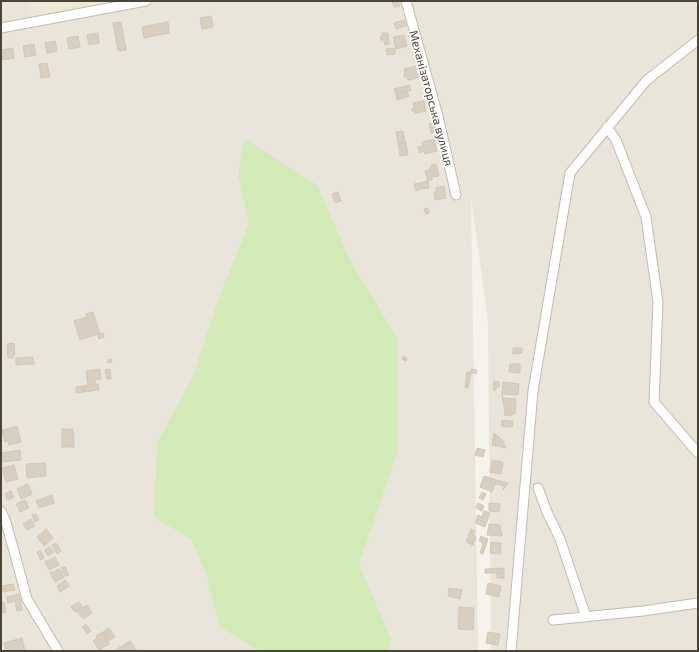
<svg xmlns="http://www.w3.org/2000/svg" width="699" height="652" viewBox="0 0 699 652" font-family="'Exo 2',sans-serif">
<style>
.residential{fill:#eae5da}
.education{fill:#efe8d6}
.green{fill:#d2eab5}
.building{fill:#d8cfc1;stroke:#d3c7b4}
.lines{fill:none;stroke-linecap:round;stroke-linejoin:round}
.street-casing{stroke:#c2bbae;stroke-width:11}
.street{stroke:#fff;stroke-width:9}
.labels{text-anchor:middle;dominant-baseline:central;stroke-width:3;stroke-linejoin:round;paint-order:stroke}
.street-label{font-size:12px;fill:#4b4439;stroke:#fff}
</style>
<rect width="100%" height="100%" fill="#f6f3ec"/>
<!-- residential -->
<path class="residential" d="M1 1H698V651H491L488 321 471 197 478 651H1Z"/>
<!-- education -->
<path class="education" d="M28 1H110L31 16Z"/>
<!-- green -->
<path class="green" d="M245 139 317 185 350 260 397 338 398 450 359 564 391 639 388 651H260L220 627 207 577 192 540 154 517 157 444 193 376 220 294 249 224 238 175Z"/>
<!-- building -->
<path class="building" d="M392 1H398L400 6 394 7Z
M211 16 213 27 202 29 200 18Z
M404 20 406 26 396 29 394 23Z
M121 22 126 50 118 51 113 23Z
M168 22 169 33 144 38 142 27Z
M98 33 99 43 89 45 87 35Z
M382 33H388L389 44 385 45 384 40H381L380 37 382 36Z
M404 35 407 46 396 49 393 37Z
M78 36 80 47 69 49 67 38Z
M55 41 57 51 47 53 45 43Z
M34 44 36 55 25 57 23 46Z
M13 48 14 58 3 60 1 50Z
M395 48V54L387 55 386 49Z
M47 63 50 77 41 78 39 64Z
M415 66 418 78 408 80 407 77H404V74H405L404 69Z
M410 85 411 90 396 95 394 89Z
M407 91 409 96 397 100 396 95Z
M424 101 426 111 415 113V111H412V109L414 107 413 103Z
M433 123 436 132 431 133 429 124Z
M403 131 405 142 398 143 396 132Z
M434 139 437 151 425 154 424 151 420 153 418 147 423 146 422 142Z
M406 142 408 155 400 156 398 143Z
M436 164 439 176 432 177V180L428 181 425 171 430 170 429 168H431V165Z
M428 181 429 188 421 189 420 183Z
M420 183 421 189 416 191 414 184Z
M444 186 446 198 435 200 434 192H437L436 188Z
M338 192 341 201 335 203 332 194Z
M428 208 429 213 426 214 424 209Z
M93 312 100 334 103 333 104 337 99 339 98 334 80 340 74 321 87 317 86 314Z
M14 343 15 355H13V358H8L7 344Z
M513 348H522V353L513 354Z
M403 356 407 358 406 361 402 359Z
M33 357 34 364 16 365V358Z
M111 359 112 362 108 363 107 360Z
M510 364H520V373L509 372Z
M100 369 101 379 95 380V385L98 384 99 390 84 392 83 386 88 385 86 371Z
M110 369 111 379H107L105 370Z
M472 369 477 370 476 374 471 372Z
M467 372H471L468 388 465 387Z
M494 381 499 382V387H496V390H493Z
M503 382 519 384 518 395 502 394Z
M83 386 84 392 76 393V387Z
M502 394 503 398 516 399 515 414 512 413V416L504 415 505 412Z
M502 420 513 421 512 427 501 426Z
M17 426 21 442 9 445 8 441 5 442 2 430Z
M62 429H73L74 447H62Z
M494 433 502 440 506 448 492 445Z
M477 448 485 450 483 457 475 455Z
M20 450 21 460 1 462V453Z
M492 460 503 462 501 474 490 472Z
M45 463 46 476 27 478 26 464Z
M14 465 18 479 6 482 2 468Z
M484 476 496 480 492 492 480 487Z
M496 480 508 483 503 490 504 486 495 484Z
M28 484 32 494 21 499 17 489Z
M11 491 14 497 7 500 5 494Z
M482 492 486 494 483 500 479 498Z
M52 495 54 503 39 508 36 501Z
M25 500 29 508 20 512 16 504Z
M478 503 484 506 482 511 476 508Z
M489 503 500 504 499 512 489 511Z
M484 511 490 513 485 527 475 523 478 515 482 517Z
M36 514 39 520 35 522 32 515Z
M31 519 35 526 27 530 23 524Z
M489 524 500 525 502 536 487 535Z
M46 529 53 538 44 546 37 537Z
M471 529 475 531 473 535 476 537 473 545 466 542Z
M481 536 488 539 483 554 480 553 483 543 479 541Z
M491 542 501 543 500 554 490 553Z
M56 543 61 551 57 554 52 545Z
M50 547 54 552 48 556 45 550Z
M41 551 44 558 41 560 37 552Z
M55 557 59 565 49 570 45 562Z
M65 567 69 575 65 576 61 568Z
M504 568V578H497V573H485V569Z
M59 569 64 577 55 582 50 573Z
M65 580 69 586 60 592 57 586Z
M488 583 501 586 499 597 486 594Z
M13 584 15 590 3 592 2 586Z
M449 588 462 590 460 599 448 596Z
M19 594 22 610 17 611 15 601 8 603 7 597Z
M4 602 6 612 1 613V603Z
M79 602 83 608 75 612 71 607Z
M87 605 92 613 83 619 77 611Z
M459 607 474 608 473 630 458 629Z
M86 624 91 631 87 634 82 627Z
M109 628 115 637 108 641 103 632Z
M103 632 109 644 99 650 93 641 97 638 96 636Z
M488 632 500 634 498 645 486 643Z
M22 638 25 651H6L4 643Z
M130 641 137 651H114Z"/>
<g class="lines">
<defs>
<path id="street" d="M406 1 438 116 456 195
M1 28 146 1
M607 127 616 140 646 217 658 302 654 402 698 453
M538 488 547 512 560 539 586 617
M1 511 6 522 27 599 58 651
M553 620 643 611 698 603
M511 651 533 391 570 173 647 80 698 40"/>
</defs>
<!-- street casing -->
<use href="#street" class="street-casing"/>
<!-- street -->
<use href="#street" class="street"/>
</g>
<g class="labels">
<!-- street labels -->
<g class="street-label">
<text transform="translate(432 98) rotate(75)">Механізаторська вулиця</text>
</g>
</g>
<!-- border -->
<rect width="699" height="652" fill="none" stroke="#4b4439" stroke-width="4"/>
</svg>
